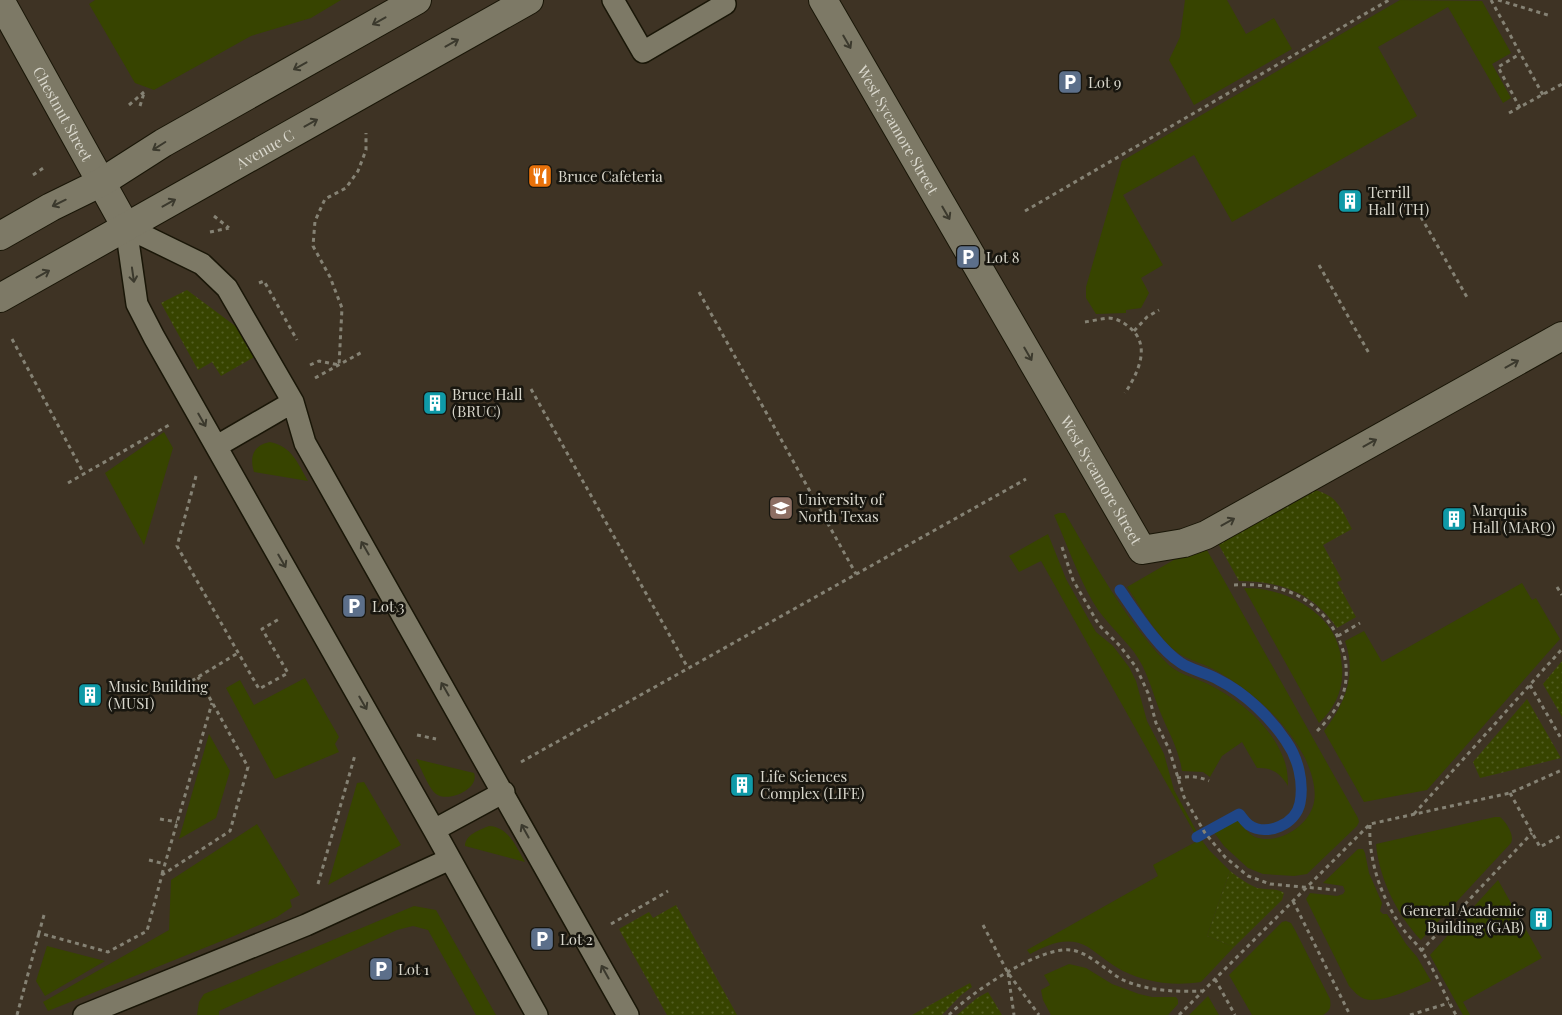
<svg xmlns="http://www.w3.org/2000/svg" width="1562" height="1015" viewBox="0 0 1562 1015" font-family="'Playfair Display',serif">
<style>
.education{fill:#3e3324}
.green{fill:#374400}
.garden{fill:url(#garden-dots)}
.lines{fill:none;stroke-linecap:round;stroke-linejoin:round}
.stream{stroke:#1f4687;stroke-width:11}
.lane-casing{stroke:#191607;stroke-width:24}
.street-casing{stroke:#191607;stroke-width:30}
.secondary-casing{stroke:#191607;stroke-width:30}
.path{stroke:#858274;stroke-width:3;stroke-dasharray:4 4;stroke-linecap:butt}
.lane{stroke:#7d7966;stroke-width:21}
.street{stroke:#7d7966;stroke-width:28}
.secondary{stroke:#7d7966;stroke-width:28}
.oneway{stroke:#3b392d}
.labels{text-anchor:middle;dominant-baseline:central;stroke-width:5;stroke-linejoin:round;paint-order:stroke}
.poi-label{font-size:15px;fill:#d9d7cc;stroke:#18160f;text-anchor:start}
.street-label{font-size:15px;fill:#d9d7cc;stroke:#18160f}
</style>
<defs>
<pattern id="garden-dots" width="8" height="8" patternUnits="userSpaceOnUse" patternTransform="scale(1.25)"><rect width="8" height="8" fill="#374400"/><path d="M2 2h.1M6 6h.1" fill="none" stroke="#535e24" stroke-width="1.8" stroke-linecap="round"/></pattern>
</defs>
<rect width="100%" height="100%" fill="#312e1d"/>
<!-- education -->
<path class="education" d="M0 0H1562V1015H0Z"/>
<!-- green -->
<path class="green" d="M95 0H341L311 18 251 36 154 90 135 83 89 4Z
M1185 0H1227L1246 34 1274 18 1292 49 1194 105 1169 60 1180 37Z
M1400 0 1482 1 1511 53 1492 64 1511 98 1503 103 1448 7 1378 47 1417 116 1232 222 1194 155 1123 195 1163 265 1141 278 1149 293 1141 308 1126 310V313L1096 314 1086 298V287L1122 161Z
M164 432 173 448 144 545 105 473Z
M270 442C292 446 298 464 308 481L254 472C249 456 254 445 270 442Z
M1059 513H1065C1095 565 1124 617 1165 661 1176 674 1193 677 1208 684 1238 699 1270 724 1283 757 1287 766 1288 776 1288 786 1281 774 1272 767 1257 768L1242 742 1222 756 1210 777 1203 772 1182 771C1179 750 1169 733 1161 714 1152 692 1148 671 1134 652 1120 634 1105 622 1093 602 1077 574 1067 544 1054 515Z
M1048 534 1066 579 1089 620 1096 632 1113 646 1129 667 1136 681 1147 721 1164 754 1174 790 1197 832 1195 834 1041 561 1019 572 1009 556Z
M1203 543 1358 818 1359 822 1357 826 1307 874 1294 876 1263 874 1248 868 1224 846 1213 831 1236 818C1242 825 1247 833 1255 837 1277 845 1306 828 1313 806 1318 791 1311 771 1305 758 1285 720 1250 689 1213 669 1202 663 1188 660 1178 653 1158 638 1141 608 1127 587Z
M1522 583 1532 600 1536 598 1560 639 1427 790 1364 802 1324 731C1345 704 1357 675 1345 641L1364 631 1382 662Z
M1244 588C1281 587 1329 609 1339 648 1341 654 1341 661 1342 667 1344 689 1335 708 1319 723Z
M305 678 339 737 335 744 339 752 275 779 226 688 240 680 254 705Z
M209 734 230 771 216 818 179 839Z
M416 759 474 773C480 789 448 803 436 794 429 789 421 768 416 759Z
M364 782 401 845 328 885 357 783Z
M1495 817H1500C1506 822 1515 835 1511 843L1421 940C1397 915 1379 878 1376 844Z
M257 824 300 895 290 900 292 907 277 917 234 936 48 1011 43 1002 169 930 171 880Z
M489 826C509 827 516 847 525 862L465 846C465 835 479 830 489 826Z
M1201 839 1209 850 1230 871 1207 936 1234 947 1201 982C1174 986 1148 983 1123 971 1110 964 1100 955 1088 947 1068 935 1047 945 1030 954L1027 950 1158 876 1153 865Z
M1358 849H1363L1365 853 1369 873 1382 903 1380 911 1383 914H1387L1406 944 1417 957 1431 981C1415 987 1382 1004 1365 999 1358 997 1354 991 1349 986L1306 899 1310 893 1337 896 1343 894 1345 891 1343 886 1323 883Z
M1498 880 1542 958 1463 1002 1470 1015H1463L1430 955Z
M414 906 436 910 496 1015H476L428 930 413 926 397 930 219 1011V1015H197L199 1002 204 994Z
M1286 921 1291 923 1295 930 1330 999C1331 1006 1331 1011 1323 1015H1252L1229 975 1282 922Z
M47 946 105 961 45 996 36 981Z
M1069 964 1086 968 1112 984 1139 994 1152 997H1176L1178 1000V1004L1168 1015H1051L1043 1000 1041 990 1050 985 1044 975Z
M1208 996 1219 1015H1189Z"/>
<!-- garden -->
<path class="garden" d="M187 290 242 331 256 356 221 376 212 362 198 370 161 303Z
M1311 489C1338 495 1340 507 1352 529L1323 545 1342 580 1337 582 1356 617 1337 628C1314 593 1280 581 1239 581L1215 538Z
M1562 661V717L1543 684Z
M1527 699 1561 758 1480 778 1473 762Z
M1230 871C1238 877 1247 884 1257 888 1265 890 1278 888 1284 893L1282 900 1234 947 1207 936Z
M676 905 737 1015H667L619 929 649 912 653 918Z
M970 983 972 987 961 995 942 1015H912Z
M988 992 1002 1015H957L977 998Z"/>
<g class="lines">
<!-- stream -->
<path class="stream" d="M1120 590C1136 613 1158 648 1181 663 1191 670 1208 673 1219 680 1245 693 1270 717 1286 741 1298 758 1304 782 1300 803 1296 824 1267 837 1249 825 1245 822 1242 817 1239 814L1197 837"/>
<defs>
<path id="lane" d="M613 0 643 52 725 4
M126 227 202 264 227 288 293 402 305 443 628 1015
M126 227 137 304 154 337 434 830 537 1015
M217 446 293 402
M434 830 504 792
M84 1015 306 925 450 859"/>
<g id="street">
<path id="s1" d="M0 0 126 227"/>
<path id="s2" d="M823 0 1142 550 1184 543 1206 535 1562 336"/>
</g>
<g id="secondary">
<path d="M0 236 51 207 102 182 163 143 417 0"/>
<path id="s3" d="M0 298 529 0"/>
</g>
</defs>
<!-- lane casing -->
<use href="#lane" class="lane-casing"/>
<!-- street casing -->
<use href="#street" class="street-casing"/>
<!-- secondary casing -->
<use href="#secondary" class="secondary-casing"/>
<!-- path -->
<path class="path" d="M1491 0 1543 95
M1498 0 1551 16
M129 105 144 92
M140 106 144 93
M1520 108 1498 67 1520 54
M1509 113 1562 84
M33 175 45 167
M1417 210 1468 299
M1025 211 1389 0
M214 216 229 228
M210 232 229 228
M1319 265 1370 355
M259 283 264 281 297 340
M699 292 856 574
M1085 322C1092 321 1100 319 1108 318 1116 318 1123 322 1129 327 1152 345 1138 373 1125 393
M1134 331 1147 317 1159 310
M12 339 84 474
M310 365 319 361 339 365 342 308 330 277 313 246 315 221 325 199 346 188 358 171 366 150V133
M315 378 364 351
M531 389 688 668
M196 476 177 546 259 689 288 673 262 629 279 619
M68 483 169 425
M1062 547 1073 580 1099 625 1120 646 1136 667 1148 693 1156 723 1169 749 1184 797 1205 833 1225 857 1248 876 1270 884 1336 890
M1234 585C1251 584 1268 585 1284 590 1327 603 1358 653 1342 697 1336 710 1327 721 1317 731
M1557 587 1562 595
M1338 636 1360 623
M1530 685 1562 740
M178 689 238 653
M417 735 436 739
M521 762 1026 479
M1177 778C1189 776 1198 776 1209 781
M1510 793 1540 847 1562 835
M1414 814 1562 649
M160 819 177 822
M1370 825C1368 862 1383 903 1406 933 1411 939 1417 944 1421 950 1435 970 1444 994 1456 1015
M149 860 165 864
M162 874 212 703
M318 884 355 755
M1293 901 1350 1015
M44 915 39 933 108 952 147 931 162 875 230 831 248 767 198 677
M611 924 668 891
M983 925 1008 973 1039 1015
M1421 951 1532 833
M1008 973 1014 1015
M1215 979 1235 1015
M17 1015 39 933
M949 1015C970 993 1040 946 1071 950 1088 952 1108 972 1123 980 1148 991 1175 992 1202 991
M1179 1015 1370 824 1510 793 1562 770
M1410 1015 1449 1003"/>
<!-- lane -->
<use href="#lane" class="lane"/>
<!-- street -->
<use href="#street" class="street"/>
<!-- secondary -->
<use href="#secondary" class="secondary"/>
</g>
<!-- one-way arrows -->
<defs><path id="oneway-shaft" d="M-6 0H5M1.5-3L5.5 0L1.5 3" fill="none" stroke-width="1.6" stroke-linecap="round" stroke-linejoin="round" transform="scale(1.25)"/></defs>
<g class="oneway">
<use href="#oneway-shaft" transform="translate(379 21) rotate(151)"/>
<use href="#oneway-shaft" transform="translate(847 42) rotate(60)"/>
<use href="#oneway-shaft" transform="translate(452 43) rotate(-29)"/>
<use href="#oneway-shaft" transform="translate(300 66) rotate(151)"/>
<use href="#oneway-shaft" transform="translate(311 123) rotate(-29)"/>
<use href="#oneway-shaft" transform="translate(159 146) rotate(148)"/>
<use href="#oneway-shaft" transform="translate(59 203) rotate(154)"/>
<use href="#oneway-shaft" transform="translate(169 203) rotate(-29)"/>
<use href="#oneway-shaft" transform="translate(946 213) rotate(60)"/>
<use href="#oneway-shaft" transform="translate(43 274) rotate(-29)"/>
<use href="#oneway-shaft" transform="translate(133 275) rotate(82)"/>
<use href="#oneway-shaft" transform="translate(1028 354) rotate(60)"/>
<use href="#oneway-shaft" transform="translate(1512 364) rotate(-29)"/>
<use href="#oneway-shaft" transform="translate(202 420) rotate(60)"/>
<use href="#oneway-shaft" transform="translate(1370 443) rotate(-29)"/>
<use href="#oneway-shaft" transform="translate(1228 522) rotate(-29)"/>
<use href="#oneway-shaft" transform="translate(365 548) rotate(-120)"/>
<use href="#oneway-shaft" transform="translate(282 561) rotate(60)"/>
<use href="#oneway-shaft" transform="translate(445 689) rotate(-120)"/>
<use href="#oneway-shaft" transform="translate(363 703) rotate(60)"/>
<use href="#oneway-shaft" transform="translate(525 831) rotate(-119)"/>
<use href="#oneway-shaft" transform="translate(605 972) rotate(-119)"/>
</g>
<!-- icons -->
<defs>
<symbol id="parking-square" viewBox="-11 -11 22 22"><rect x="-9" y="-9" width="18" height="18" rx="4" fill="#5c6f8a" stroke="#18160f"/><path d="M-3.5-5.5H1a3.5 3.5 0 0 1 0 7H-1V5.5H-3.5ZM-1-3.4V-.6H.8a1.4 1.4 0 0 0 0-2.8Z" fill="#fff"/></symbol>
<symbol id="restaurant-square" viewBox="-11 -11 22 22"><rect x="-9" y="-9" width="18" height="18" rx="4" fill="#e8710a" stroke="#18160f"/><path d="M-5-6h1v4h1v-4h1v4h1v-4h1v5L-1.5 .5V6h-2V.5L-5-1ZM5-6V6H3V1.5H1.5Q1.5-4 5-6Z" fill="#fff"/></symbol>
<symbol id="building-square" viewBox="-11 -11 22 22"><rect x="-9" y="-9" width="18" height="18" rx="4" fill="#0f9aa8" stroke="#18160f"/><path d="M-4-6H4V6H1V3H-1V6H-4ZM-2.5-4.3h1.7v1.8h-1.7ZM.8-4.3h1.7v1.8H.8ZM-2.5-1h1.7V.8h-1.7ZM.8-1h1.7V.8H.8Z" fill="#fff"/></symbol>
<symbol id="university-square" viewBox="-11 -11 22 22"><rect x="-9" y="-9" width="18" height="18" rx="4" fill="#8d6e63" stroke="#18160f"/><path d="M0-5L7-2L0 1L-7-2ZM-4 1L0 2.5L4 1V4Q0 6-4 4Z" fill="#fff"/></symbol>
</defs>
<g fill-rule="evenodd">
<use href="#parking-square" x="1056" y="68" width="28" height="28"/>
<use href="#restaurant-square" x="526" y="162" width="28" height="28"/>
<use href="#building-square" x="1336" y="187" width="28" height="28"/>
<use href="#parking-square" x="954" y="243" width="28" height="28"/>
<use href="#building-square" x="421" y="389" width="28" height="28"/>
<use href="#university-square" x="767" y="494" width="28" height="28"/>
<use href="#building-square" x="1440" y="505" width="28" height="28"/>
<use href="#parking-square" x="340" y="592" width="28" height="28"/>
<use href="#building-square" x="76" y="681" width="28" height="28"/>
<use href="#building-square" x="728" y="771" width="28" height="28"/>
<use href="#building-square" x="1527" y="905" width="28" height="28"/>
<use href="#parking-square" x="528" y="925" width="28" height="28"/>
<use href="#parking-square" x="367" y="955" width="28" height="28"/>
</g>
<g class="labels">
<!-- poi labels -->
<g class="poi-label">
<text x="1088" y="82">Lot 9</text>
<text x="558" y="176">Bruce Cafeteria</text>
<text x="1368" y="192">Terrill<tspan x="1368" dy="17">Hall (TH)</tspan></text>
<text x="986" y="257">Lot 8</text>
<text x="452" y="394">Bruce Hall<tspan x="452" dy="17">(BRUC)</tspan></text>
<text x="798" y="499">University of<tspan x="798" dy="17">North Texas</tspan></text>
<text x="1472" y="510">Marquis<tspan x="1472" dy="17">Hall (MARQ)</tspan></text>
<text x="372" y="606">Lot 3</text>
<text x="108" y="686">Music Building<tspan x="108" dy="17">(MUSI)</tspan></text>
<text x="760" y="776">Life Sciences<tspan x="760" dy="17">Complex (LIFE)</tspan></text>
<text x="1524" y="910" text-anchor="end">General Academic<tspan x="1524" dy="17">Building (GAB)</tspan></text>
<text x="560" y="939">Lot 2</text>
<text x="398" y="969">Lot 1</text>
</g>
<!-- street labels -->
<g class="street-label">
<text stroke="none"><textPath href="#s1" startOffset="130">Chestnut Street</textPath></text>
<text stroke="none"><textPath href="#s2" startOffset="150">West Sycamore Street</textPath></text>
<text stroke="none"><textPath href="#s3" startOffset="304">Avenue C</textPath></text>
<text stroke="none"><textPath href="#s2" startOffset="555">West Sycamore Street</textPath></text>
</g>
</g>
</svg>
